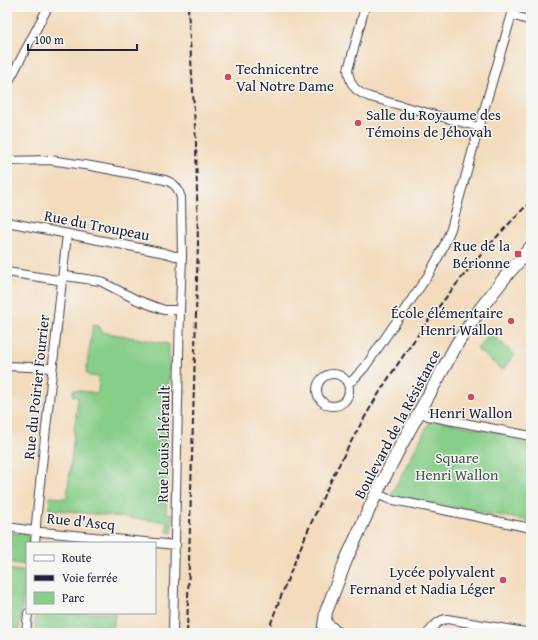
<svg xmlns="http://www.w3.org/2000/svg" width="538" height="640" viewBox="0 0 538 640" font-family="'Gentium Book Plus',serif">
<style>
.green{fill:#87ce89;stroke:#547862}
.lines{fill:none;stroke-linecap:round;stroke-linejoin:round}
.street-casing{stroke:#413e4e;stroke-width:10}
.secondary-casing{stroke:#413e4e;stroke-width:14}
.street{stroke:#fff;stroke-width:8}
.secondary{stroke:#fff;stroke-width:12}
.rail{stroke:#22223b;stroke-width:2;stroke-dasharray:6 3;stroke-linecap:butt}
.poi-dot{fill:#d1495b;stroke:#f6f6f2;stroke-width:1.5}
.labels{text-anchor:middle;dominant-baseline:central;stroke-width:3;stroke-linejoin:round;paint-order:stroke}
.poi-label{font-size:15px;fill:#22223b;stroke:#f6f6f2;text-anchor:end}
.street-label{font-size:15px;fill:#22223b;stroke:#f6f6f2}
.park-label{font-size:15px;fill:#405652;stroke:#f6f6f2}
</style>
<rect width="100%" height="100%" fill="#f6f6f2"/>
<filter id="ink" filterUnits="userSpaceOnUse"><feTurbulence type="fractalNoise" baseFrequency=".025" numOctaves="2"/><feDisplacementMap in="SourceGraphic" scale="8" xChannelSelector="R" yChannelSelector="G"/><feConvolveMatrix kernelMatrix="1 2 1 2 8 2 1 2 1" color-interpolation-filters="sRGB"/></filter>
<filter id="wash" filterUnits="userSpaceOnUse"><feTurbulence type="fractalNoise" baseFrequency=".012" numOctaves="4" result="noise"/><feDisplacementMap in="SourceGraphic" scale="16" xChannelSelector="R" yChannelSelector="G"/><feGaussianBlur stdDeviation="0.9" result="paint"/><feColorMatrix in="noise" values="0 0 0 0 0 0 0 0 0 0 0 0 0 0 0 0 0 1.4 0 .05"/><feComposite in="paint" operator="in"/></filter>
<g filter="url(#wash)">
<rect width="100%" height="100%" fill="#f3dbbc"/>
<!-- green -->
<path class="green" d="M93 325 99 326 102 332 169 344V376L166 460 173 461 167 463 168 471 166 513 172 514V533L167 532V522L49 509 50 497 67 498 78 397 73 396V390L98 393 99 377 89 376 86 372Z
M490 333 515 355 502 370 477 349Z
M431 419 531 439V521L390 497Z
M7 532 25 534 30 539V543H27V565L7 562Z
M7 569 26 572 19 633H7Z
M36 613H115L113 633H34Z"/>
</g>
<g filter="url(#ink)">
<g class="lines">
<defs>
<path id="street" d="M365 7 348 70C350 86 356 92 370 97L479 127
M512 15 531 21
M7 85 48 7
M7 161 50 160 91 166 165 180C176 184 178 188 181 198L182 256 180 310 173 633
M7 222 165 253 175 256H182
M7 272 58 280 62 279 65 276 100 281 137 300 164 310H180
M7 366 52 368
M317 390a16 16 0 1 1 32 0a16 16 0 1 1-32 0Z
M348 383 353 380 365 367 429 274 441 252 451 229 479 127 514 7
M420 411 428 416 531 436
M376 494 389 499 531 528
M7 527 42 532 176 545
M35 543 36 531V524L39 493 67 234
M325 622 331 625 339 633
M26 633 28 613
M428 633C434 626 438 620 447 619L531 633"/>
<path id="secondary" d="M323 633 326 612 346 560 376 494 400 447 458 342 481 308 506 276 531 247"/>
</defs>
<!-- street casing -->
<use href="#street" class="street-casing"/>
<!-- secondary casing -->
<use href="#secondary" class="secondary-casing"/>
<!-- street -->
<use href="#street" class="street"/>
<!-- secondary -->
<use href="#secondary" class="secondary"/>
<!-- rail -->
<path class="rail" d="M187 633 198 243 196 143 188 7
M268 633C274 612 283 592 291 571 317 506 348 442 386 382 428 317 476 256 531 201"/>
</g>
</g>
<!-- markers -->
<g class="poi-dot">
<circle cx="228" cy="77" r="4"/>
<circle cx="358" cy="123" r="4"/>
<rect x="514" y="250" width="8" height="8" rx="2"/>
<circle cx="511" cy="321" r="4"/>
<circle cx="471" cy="397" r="4"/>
<circle cx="503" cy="580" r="4"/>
</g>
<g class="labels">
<!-- poi labels -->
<g class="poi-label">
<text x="236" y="68" text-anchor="start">Technicentre<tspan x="236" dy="17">Val Notre Dame</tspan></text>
<text x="366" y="114" text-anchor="start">Salle du Royaume des<tspan x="366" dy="17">Témoins de Jéhovah</tspan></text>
<text x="510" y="245">Rue de la<tspan x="510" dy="17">Bérionne</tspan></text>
<text x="503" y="312">École élémentaire<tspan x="503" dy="17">Henri Wallon</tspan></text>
<text x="471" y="412" text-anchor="middle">Henri Wallon</text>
<text x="495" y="571">Lycée polyvalent<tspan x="495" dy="17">Fernand et Nadia Léger</tspan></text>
</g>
<!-- street labels -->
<g class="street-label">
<text transform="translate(97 225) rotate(11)">Rue du Troupeau</text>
<text transform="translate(36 387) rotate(-84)">Rue du Poirier Fourrier</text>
<text transform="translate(397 424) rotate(-62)">Boulevard de la Résistance</text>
<text transform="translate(163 444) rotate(-89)">Rue Louis Lhérault</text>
<text transform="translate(81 521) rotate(6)">Rue d'Ascq</text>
</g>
<!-- park labels -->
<g class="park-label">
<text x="457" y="457">Square<tspan x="457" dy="17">Henri Wallon</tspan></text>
</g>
</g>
<!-- margin -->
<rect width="538" height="640" fill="none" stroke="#f6f6f2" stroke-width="24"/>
<!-- legend -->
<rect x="26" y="542" width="130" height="72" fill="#f6f6f2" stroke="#a1a1a9"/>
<rect x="34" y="555" width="20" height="6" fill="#ffffff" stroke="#a1a1a9"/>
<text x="62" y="562" font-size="12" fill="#22223b">Route</text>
<rect x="34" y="575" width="20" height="6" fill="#22223b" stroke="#a1a1a9"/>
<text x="62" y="582" font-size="12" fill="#22223b">Voie ferrée</text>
<rect x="34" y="592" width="20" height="12" fill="#87ce89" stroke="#a1a1a9"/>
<text x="62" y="602" font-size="12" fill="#22223b">Parc</text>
<!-- scale -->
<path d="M28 44v6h109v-6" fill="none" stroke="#22223b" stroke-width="2"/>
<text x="34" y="44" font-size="12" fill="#22223b" stroke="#f6f6f2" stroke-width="3" paint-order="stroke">100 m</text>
</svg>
